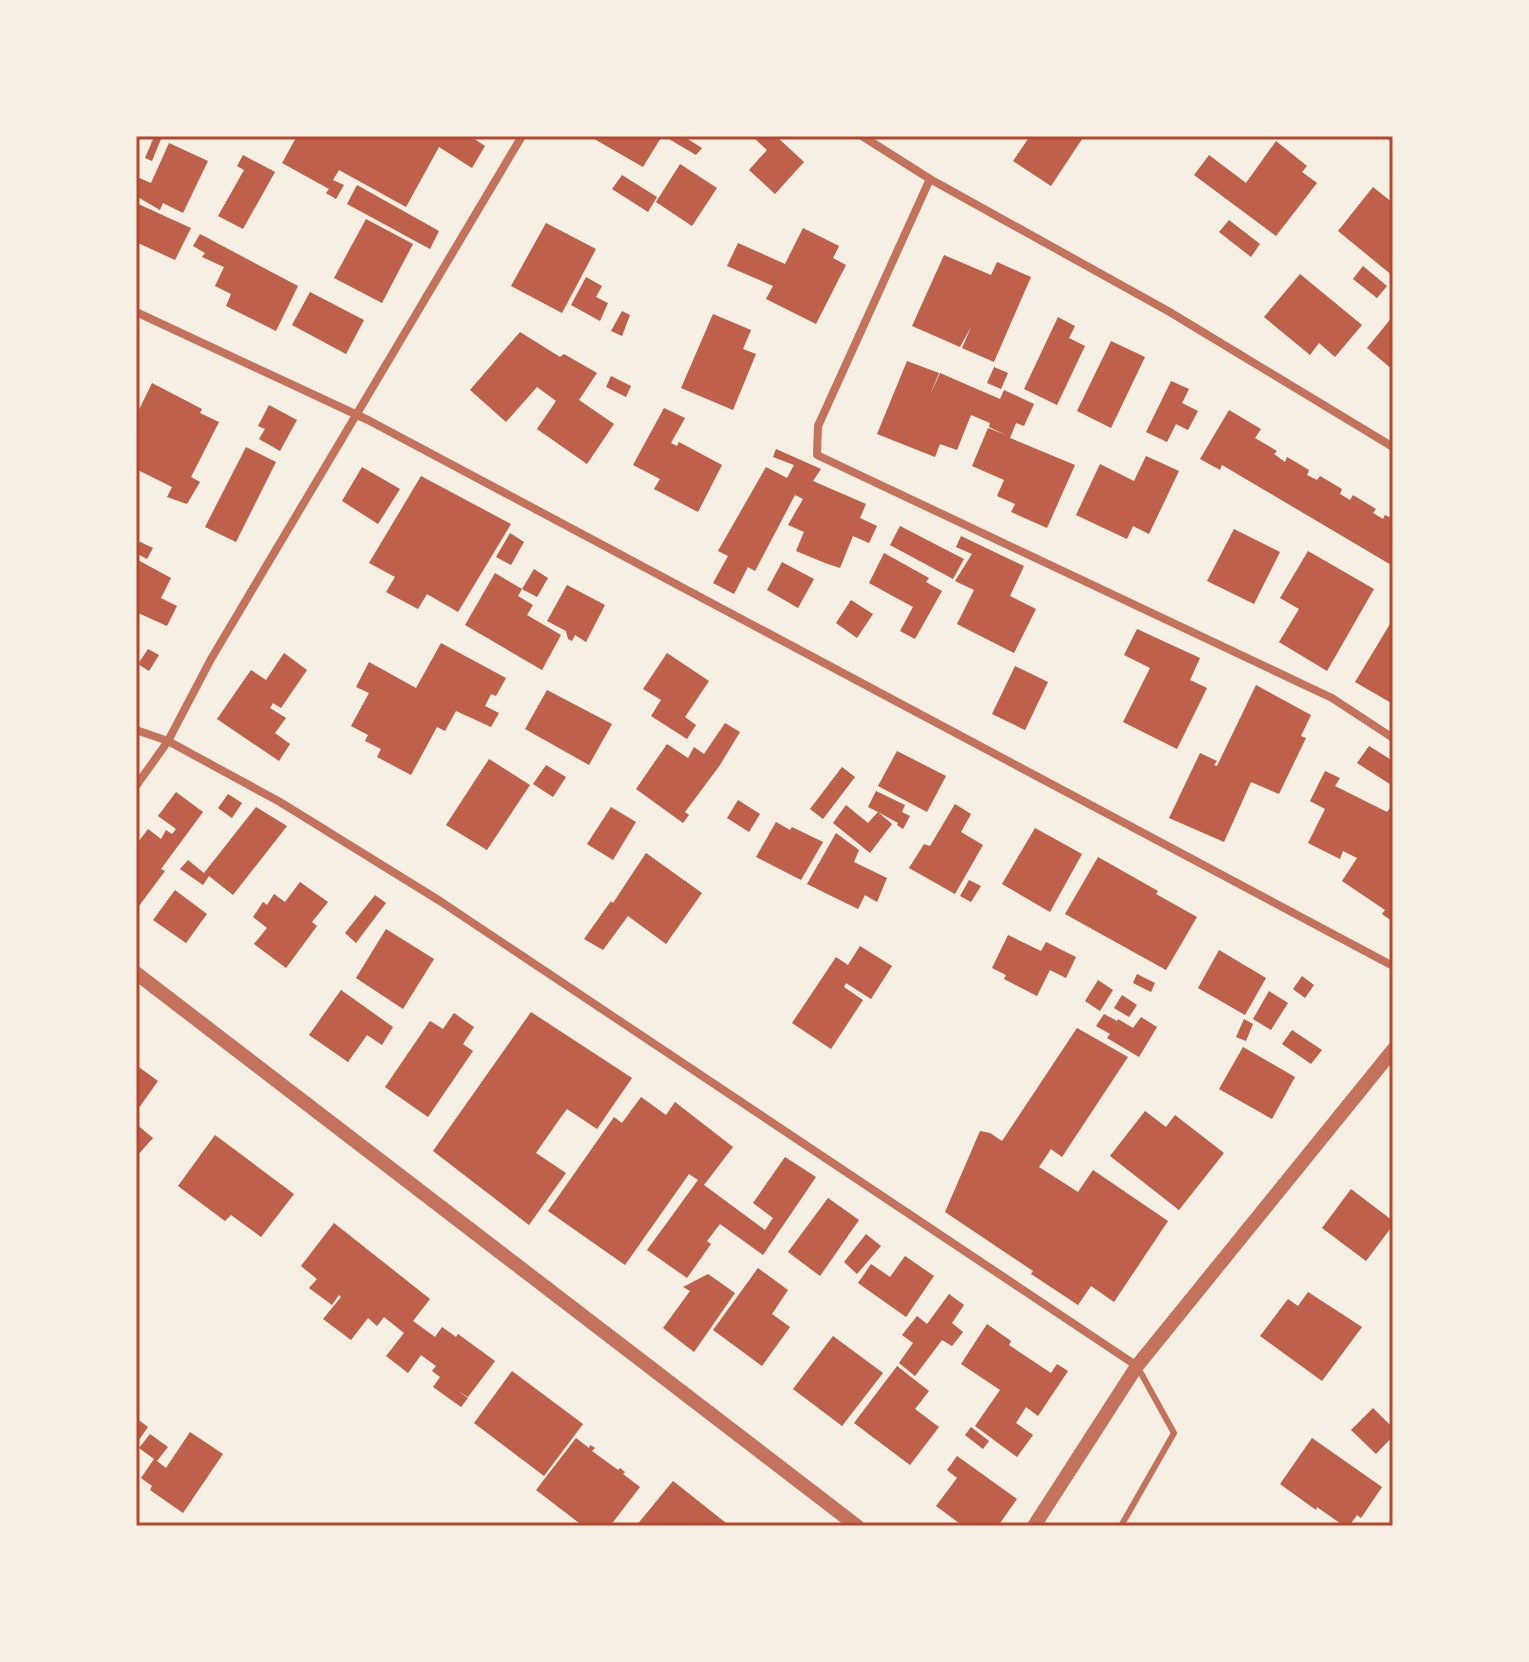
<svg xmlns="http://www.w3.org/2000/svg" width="1529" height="1662" viewBox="0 0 1529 1662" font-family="'Source Sans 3',sans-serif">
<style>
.building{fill:#bf614a}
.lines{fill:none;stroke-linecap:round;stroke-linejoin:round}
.service{stroke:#c5725c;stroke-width:6}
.minor{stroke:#c5725c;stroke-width:8}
.tertiary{stroke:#c5725c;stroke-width:14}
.neatline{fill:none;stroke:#b5482f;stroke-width:3}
</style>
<rect width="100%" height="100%" fill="#f6efe4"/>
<!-- building -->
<path class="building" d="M297 136H470L485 146 472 168 439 147 406 207 339 170 333 180 344 185 336 199 326 193 329 189 282 163Z
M589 136H662L643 167Z
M664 136H683L702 148 696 155Z
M756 136H776L804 162 775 194 749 170 767 150 754 138Z
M1030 136H1084L1051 186 1013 161Z
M154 137 161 139 152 161 145 158Z
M1276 141 1307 166 1302 172 1317 183 1276 236 1194 175 1209 155 1246 183Z
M169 143 208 161 183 213 163 203 160 210 136 196 137 177 151 183Z
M243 155 275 172 243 229 218 216 244 170 237 166Z
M680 164 717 188 692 226 656 202Z
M622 175 657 197 648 212 612 189Z
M357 185 439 231 430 249 347 204Z
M1373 187 1393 203V276L1338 231Z
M136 203 191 228 175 260 136 242Z
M366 219 413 244 382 303 334 278Z
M1229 220 1260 244 1251 257 1219 232Z
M546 223 596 249 562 313 511 286Z
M803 228 839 246 833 258 846 265 816 324 766 299 773 286 727 266 738 243 785 264Z
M200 234 298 286 276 331 226 306 231 294 215 286 224 267 202 257 205 253 193 246Z
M944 255 991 275 997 262 1031 277 994 362 962 348 971 327 960 347 912 326Z
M1363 266 1387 286 1377 298 1353 279Z
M1300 274 1362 325 1335 357 1319 343 1310 355 1264 317Z
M586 277 602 286 596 297 608 303 600 321 571 305Z
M310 292 364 320 346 354 292 325Z
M622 311 630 315 622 336 611 331Z
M713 314 751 330 743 349 756 354 733 410 681 388Z
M1393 316V370L1367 348Z
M1058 317 1075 326 1069 338 1085 346 1057 405 1024 389Z
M520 332 560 357 564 354 597 373 579 400 614 424 587 464 537 429 556 401 537 387 506 422 470 390Z
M1111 341 1145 357 1111 428 1077 411Z
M907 361 939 373 930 395 940 373 1000 399 1004 390 1034 404 1024 426 1016 423 1010 438 1075 465 1047 528 1011 512 1015 504 997 496 1004 480 972 466 988 428 1006 435 989 427 990 423 971 415 957 450 940 444 935 457 877 434Z
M994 367 1008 373 1001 389 987 383Z
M611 376 631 386 626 397 606 387Z
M1171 381 1189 389 1182 403 1198 411 1188 430 1176 424 1167 442 1146 432Z
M152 383 202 409 200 413 219 422 191 477 200 482 187 504 167 497 172 487 136 469V416Z
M269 405 297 420 280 451 259 439 265 429 258 426Z
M664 408 685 418 671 443 677 446 679 442 722 465 698 512 654 489 660 479 633 465Z
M1229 410 1261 429 1255 438 1277 451 1274 454 1285 462 1287 457 1309 470 1307 475 1317 480 1320 476 1342 489 1340 494 1350 500 1353 495 1376 509 1373 513 1383 519 1385 515 1393 519V566L1222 465 1220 470 1200 459Z
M246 447 276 462 236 542 205 527Z
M776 449 821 469 813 481 866 504 860 518 877 526 869 543 853 536 840 568 825 563 796 551 804 532 788 525 803 499 795 495 755 571 748 567 734 594 713 583 728 556 718 551 766 467 787 478 794 465 773 457Z
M1146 456 1179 471 1149 534 1133 526 1127 539 1076 515 1100 464 1134 481Z
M362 467 400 489 378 524 342 501Z
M421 476 511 524 458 612 427 594 418 609 386 592 395 577 369 563Z
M900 526 964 559 953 579 890 545Z
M1234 529 1280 552 1254 604 1207 581Z
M510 533 524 542 511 565 496 557Z
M961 536 1024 566 1010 596 1036 609 1014 653 957 624 974 590 955 581 972 554 956 547Z
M136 540 153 548 147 559 136 553Z
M1308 551 1374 589 1327 671 1279 642 1299 609 1280 598Z
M884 553 929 578 926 582 942 591 915 639 900 631 913 607 869 583Z
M136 559 171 578 161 598 177 606 167 626 136 612Z
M782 562 814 579 798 608 767 590Z
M534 569 548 578 537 597 522 589Z
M495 573 522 589 518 596 533 605 527 615 561 635 542 670 465 625Z
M567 585 605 605 586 642 575 635 572 641 568 639 566 631 547 621Z
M851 600 873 614 857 638 836 623Z
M1393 619V704L1355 682Z
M1137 629 1200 658 1190 680 1207 688 1177 749 1123 722 1150 668 1124 655Z
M441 643 506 678 496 696 491 694 485 706 499 713 491 727 456 711 445 731 437 727 411 775 377 757 381 749 365 741 368 735 351 726 369 693 356 687 369 662 416 688Z
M148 649 159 655 149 671 138 664Z
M284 653 307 670 281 708 273 703 270 708 286 718 275 733 290 744 279 761 217 719 251 670 266 680Z
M667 653 709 681 685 717 696 725 687 739 651 716 661 700 643 689Z
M1015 666 1048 682 1025 730 992 714Z
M1256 685 1311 715 1301 736 1306 738 1279 794 1251 782 1224 842 1169 818 1200 753 1217 761 1214 765 1217 766Z
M547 690 612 724 589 765 525 729Z
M725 723 740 732 720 765 685 812 689 815 683 823 636 789 667 744 688 758 694 747 704 754Z
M1369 746 1393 761V786L1357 763Z
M897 751 946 776 927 812 878 786Z
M489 759 530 785 487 850 446 825Z
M546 765 566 777 553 797 533 784Z
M842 767 855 777 823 819 810 809Z
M1325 771 1340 778 1335 786 1387 812 1393 804V922L1382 914 1385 910 1342 881 1357 858 1343 851 1340 859 1308 843 1325 809 1310 801Z
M876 791 905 805 902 812 910 816 903 829 897 825 898 823 878 812 892 824 870 853 833 823 846 805 868 823 878 812 868 807Z
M176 792 203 812 161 869 165 871 136 910V845L148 829 161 839 166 830 172 834 176 829 158 816Z
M228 794 242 803 232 818 218 808Z
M738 800 760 814 749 832 727 818Z
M955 804 971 814 961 832 983 845 955 894 909 868 924 844 930 846Z
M256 807 287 826 233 895 209 876 203 885 180 869 188 860 204 873Z
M611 807 636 822 613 860 587 844Z
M776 822 790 830 792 827 823 842 801 880 756 857Z
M1035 828 1082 854 1050 912 1002 884Z
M836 833 859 850 854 862 887 878 877 902 865 895 858 909 807 884Z
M646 853 702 893 666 944 628 916 603 950 584 939 611 901 613 903Z
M1098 857 1158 891 1156 894 1197 917 1166 970 1065 914Z
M969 880 981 886 971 902 960 896Z
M300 882 328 902 312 922 317 926 286 968 254 944 267 928 253 917 263 902 267 905 274 894 285 902Z
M175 890 207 914 186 943 153 920Z
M375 895 386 903 356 943 345 933Z
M386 929 434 959 403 1009 356 978Z
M1008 935 1041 951 1046 942 1076 957 1066 978 1050 970 1037 996 1004 979 1006 975 992 968Z
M860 946 892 966 871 999 846 983 844 987 863 1000 831 1049 792 1023 836 957 848 965Z
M1219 950 1266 978 1245 1015 1198 988Z
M1137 974 1155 983 1151 992 1133 983Z
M1302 976 1314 985 1305 998 1293 989Z
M1098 980 1113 990 1100 1011 1085 1001Z
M341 990 393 1027 382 1045 367 1035 348 1062 309 1035Z
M1269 991 1288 1003 1271 1030 1253 1019Z
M1122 995 1137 1005 1129 1017 1114 1008Z
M531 1012 632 1078 597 1129 567 1109 561 1117 536 1153 566 1173 529 1225 433 1151Z
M454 1013 474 1027 463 1044 473 1051 428 1117 385 1087 430 1021 443 1029Z
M1104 1014 1117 1021 1118 1019 1133 1028 1141 1017 1157 1027 1139 1057 1107 1038 1110 1034 1096 1026Z
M1244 1019 1253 1024 1246 1041 1236 1037Z
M1077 1028 1128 1057 1062 1157 1051 1149 1039 1167 1078 1192 1093 1170 1168 1221 1114 1302 1091 1286 1078 1305 1031 1274 1033 1271 945 1212 980 1131 990 1133 1002 1141Z
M1292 1030 1322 1050 1311 1064 1282 1044Z
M1243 1047 1295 1077 1272 1119 1219 1089Z
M136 1065 158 1081 136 1112Z
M641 1097 666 1115 675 1102 733 1147 704 1185 765 1230 773 1218 753 1203 785 1157 816 1177 763 1255 720 1224 707 1241 711 1244 687 1278 647 1250 698 1180 689 1174 625 1265 548 1211 614 1117 622 1123Z
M1145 1111 1166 1127 1175 1115 1224 1153 1179 1210 1110 1156Z
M136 1124 153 1138 136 1157Z
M215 1135 294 1194 261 1237 231 1215 225 1221 178 1186Z
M1351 1189 1393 1221V1225L1366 1261 1322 1228Z
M828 1198 859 1220 820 1276 788 1252Z
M334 1223 430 1299 413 1321 435 1337 442 1327 456 1337 458 1334 495 1361 468 1397 458 1391 468 1398 461 1407 433 1387 440 1377 432 1371 436 1366 421 1355 408 1373 386 1356 404 1333 384 1317 377 1326 368 1318 351 1340 323 1319 341 1297 339 1295 332 1305 309 1288 317 1279 301 1266Z
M866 1234 881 1246 857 1274 844 1262Z
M905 1256 934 1276 906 1317 858 1283 871 1264 890 1277Z
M758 1268 788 1290 772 1314 790 1327 762 1366 713 1330Z
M708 1274 735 1293 694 1352 663 1328 690 1291 683 1287Z
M1308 1292 1362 1327 1322 1381 1260 1336 1288 1299 1298 1306Z
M949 1294 964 1305 952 1323 963 1332 952 1346 942 1340 915 1376 899 1363 913 1343 902 1335 917 1316 927 1324Z
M987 1324 1011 1341 1009 1345 1051 1373 1057 1364 1068 1371 1038 1416 1026 1407 1016 1423 1033 1435 1017 1457 975 1426 1000 1390 961 1364Z
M833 1336 883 1373 842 1426 793 1389Z
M897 1366 929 1391 915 1409 939 1427 910 1465 854 1423Z
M512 1371 583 1424 544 1476 474 1423Z
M1373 1408 1393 1428V1436L1376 1454 1351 1430Z
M136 1418 148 1427 136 1444Z
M971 1427 989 1441 983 1449 965 1435Z
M190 1432 223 1454 183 1513 150 1490 152 1486 141 1478 154 1459 139 1448 150 1434 168 1447 157 1461 166 1468Z
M576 1438 589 1448 590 1445 595 1448 592 1451 618 1470 620 1468 625 1472 623 1474 640 1487 610 1526H583L536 1490Z
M1312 1438 1382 1487 1361 1518 1357 1515 1349 1526H1344L1317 1507 1316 1510 1280 1484Z
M957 1456 1017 1499 998 1526H963L936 1506 957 1478 947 1470Z
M673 1481 726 1523 724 1526H636Z"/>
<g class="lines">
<!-- service -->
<path class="service" d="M1121 1526 1174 1433 1137 1366"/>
<!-- minor -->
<path class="minor" d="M862 136 930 179 1168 311 1393 447
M1390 136 1393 138
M930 179 818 426 817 455 1332 698 1393 738
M136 312 368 420 1393 966
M136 730 168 741 280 802 440 901 1137 1366
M136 786 168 741 211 659 522 136"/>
<!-- tertiary -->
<path class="tertiary" d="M136 973 857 1526
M1034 1526 1137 1366 1393 1050"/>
</g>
<!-- border -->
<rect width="1529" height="1662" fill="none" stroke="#f6efe4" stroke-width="276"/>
<rect x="138" y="138" width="1253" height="1386" class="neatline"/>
</svg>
